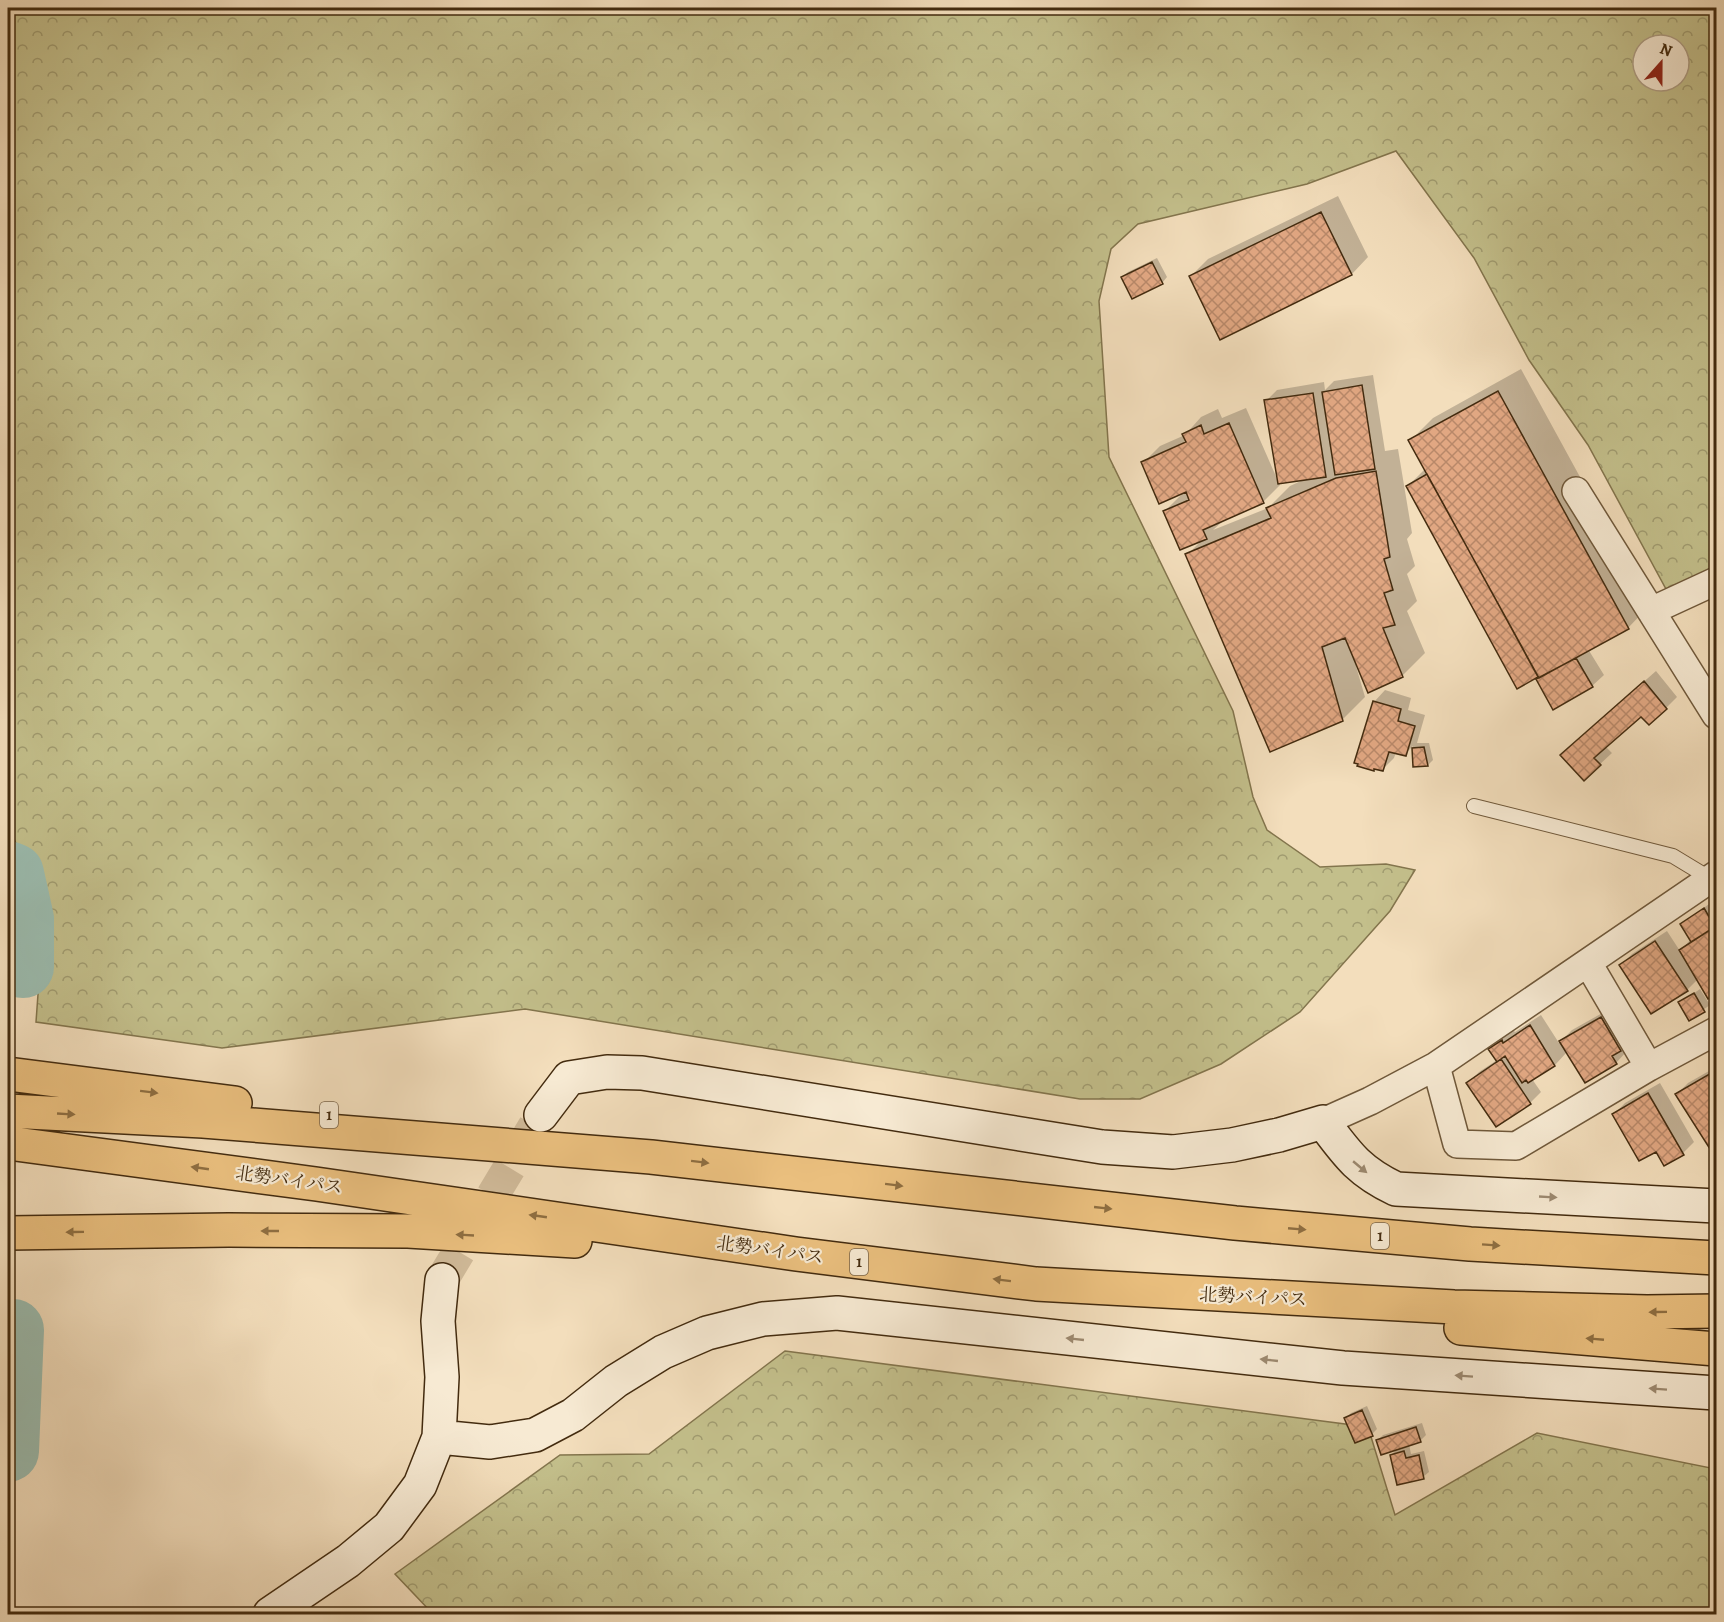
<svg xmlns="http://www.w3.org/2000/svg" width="1724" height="1622" viewBox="0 0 1724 1622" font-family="Alegreya,'Noto Serif JP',serif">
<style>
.forest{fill:url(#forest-crowns);stroke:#83754d;stroke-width:1.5;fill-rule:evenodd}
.shadow{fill:#0003;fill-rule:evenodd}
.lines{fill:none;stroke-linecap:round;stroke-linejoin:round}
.river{stroke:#9bbcaf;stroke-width:62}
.building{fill:url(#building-cross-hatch);stroke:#432b0f;stroke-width:1.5}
.secondary-tunnel{stroke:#d0ba99;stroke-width:33;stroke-dasharray:33 16;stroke-linecap:butt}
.lane-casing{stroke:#6f583a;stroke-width:16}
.street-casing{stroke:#6f583a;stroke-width:30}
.secondary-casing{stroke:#432b0f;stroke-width:36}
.highway-casing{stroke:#432b0f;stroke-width:36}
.lane{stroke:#f7ead3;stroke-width:14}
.street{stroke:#f7ead3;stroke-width:27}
.secondary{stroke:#f7ead3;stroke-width:33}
.highway{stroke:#eabf7e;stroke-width:33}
.oneway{fill:#8e6e41}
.oneway2{fill:#9d8a71}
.labels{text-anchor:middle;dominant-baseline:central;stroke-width:4.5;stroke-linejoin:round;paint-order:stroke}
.shield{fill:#f7ead3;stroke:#79644a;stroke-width:1.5}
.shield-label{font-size:16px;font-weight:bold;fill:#432b0f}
.street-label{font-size:18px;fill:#432b0f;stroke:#f7ead3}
</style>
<defs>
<pattern id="forest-crowns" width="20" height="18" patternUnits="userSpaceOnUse" patternTransform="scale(1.5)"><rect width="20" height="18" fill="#c3bf8b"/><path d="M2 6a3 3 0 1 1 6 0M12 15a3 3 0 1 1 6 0" fill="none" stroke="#a09b70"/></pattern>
<pattern id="building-cross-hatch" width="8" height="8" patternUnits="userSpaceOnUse" patternTransform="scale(1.5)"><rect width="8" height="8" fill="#e1a782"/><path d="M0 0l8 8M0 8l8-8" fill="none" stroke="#b88869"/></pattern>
</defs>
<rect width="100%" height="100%" fill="#f3debc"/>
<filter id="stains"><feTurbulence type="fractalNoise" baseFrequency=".00333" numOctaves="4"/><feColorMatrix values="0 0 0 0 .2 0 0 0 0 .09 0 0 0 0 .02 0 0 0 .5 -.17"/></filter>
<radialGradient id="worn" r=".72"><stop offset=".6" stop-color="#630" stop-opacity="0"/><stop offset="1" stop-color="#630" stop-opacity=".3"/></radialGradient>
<!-- forest -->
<path class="forest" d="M8 8H1716V567L1666 589 1588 445 1529 360 1474 258 1396 151 1307 184 1138 224 1111 249 1099 301 1109 457 1233 711 1253 797 1267 830 1320 867 1386 864 1415 870 1390 911 1300 1012 1221 1064 1140 1099H1080L525 1009 222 1048 36 1022 43 925 25 864 8 825ZM1643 45H1679V81H1643Z
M785 1351 1368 1427 1395 1515 1537 1433 1716 1469V1614H433L395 1574 560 1455 649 1454Z"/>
<!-- shadow -->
<path class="shadow" d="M1338 196 1368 257 1352 274 1221 337 1191 276 1208 259Z
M1157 258 1167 277 1162 283 1122 277 1128 272Z
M1521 369 1650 605 1628 628 1588 649 1604 675 1592 686 1543 672 1518 687 1408 486 1425 469 1410 441 1433 418Z
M1373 375 1385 451 1398 449 1412 533 1407 539 1415 566 1407 574 1417 601 1407 611 1425 653 1402 676 1356 666 1365 697 1342 720 1187 555 1202 540 1165 511 1185 491 1143 463 1160 446 1185 435 1201 417 1218 409 1222 418 1246 408 1278 481 1266 401 1277 390 1324 382 1325 390 1334 381ZM1303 480 1290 486 1268 508 1213 530 1223 521 1263 502 1280 485 1279 482Z
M1656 671 1677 697 1666 708 1641 714 1605 746 1612 753 1584 779 1573 744Z
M1385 690 1411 698 1408 710 1425 715 1417 743H1429L1433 760 1428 765 1414 766 1413 746 1405 754 1396 752 1394 758 1382 770 1374 702Z
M1709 904 1716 916V993L1709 997 1698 979 1687 990 1621 965 1632 954 1667 931 1680 951 1691 939 1682 924Z
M1700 989 1710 1005 1690 1019 1680 1003Z
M1613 1007 1627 1051 1616 1063 1567 1052 1555 1065 1532 1079 1541 1092 1530 1103 1468 1083 1479 1072 1497 1060 1490 1049 1501 1038 1513 1030 1515 1032 1541 1015 1559 1043 1572 1030Z
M1716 1067V1143L1710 1147 1676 1095 1688 1083Z
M1660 1083 1694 1142 1683 1153 1614 1114 1625 1103Z
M1367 1406 1377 1429 1372 1434 1346 1418 1351 1413Z
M1422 1423 1426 1435 1420 1441 1409 1444 1411 1454 1424 1451 1429 1472 1423 1477 1391 1455 1399 1447 1378 1440 1383 1435Z"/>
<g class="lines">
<!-- river -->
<path class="river" d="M8 872 13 874 23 919V967
M8 1451 13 1330"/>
</g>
<!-- building -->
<path class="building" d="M1321 212 1352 275 1220 340 1189 276Z
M1152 262 1163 284 1132 299 1121 277Z
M1362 385 1375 469 1335 475 1322 392Z
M1498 391 1629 629 1539 678 1408 440Z
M1313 393 1326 477 1278 484 1264 400Z
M1229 423 1264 503 1203 530 1207 539 1180 550 1163 511 1189 500 1186 492 1159 504 1141 462 1186 442 1182 434 1201 425 1204 434Z
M1376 471 1390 557 1384 559 1393 590 1384 593 1395 625 1383 628 1403 677 1368 693 1345 638 1322 647 1343 721 1270 752 1185 554 1271 518 1266 508 1336 478Z
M1427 474 1538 677 1517 689 1406 486Z
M1576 658 1593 687 1553 710 1536 679Z
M1644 681 1667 709 1649 725 1641 717 1594 758 1601 765 1584 781 1560 755Z
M1373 701 1401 709 1398 721 1415 726 1406 756 1389 752 1383 771 1374 769V771L1357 766 1358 764 1354 763Z
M1424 747 1428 766 1413 767 1412 748Z
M1704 908 1715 927 1691 942 1680 924Z
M1716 926V994L1708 999 1679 950Z
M1655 941 1688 991 1651 1014 1619 965Z
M1694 993 1705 1012 1689 1021 1678 1002Z
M1601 1017 1621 1051 1612 1056 1617 1064 1585 1083 1559 1041Z
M1530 1025 1555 1066 1528 1083 1526 1080 1522 1083 1505 1056 1497 1062 1488 1049 1502 1040 1503 1043Z
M1501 1059 1531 1104 1496 1127 1466 1083Z
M1713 1072 1716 1078V1145L1710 1149 1675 1094Z
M1648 1093 1684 1155 1664 1166 1656 1152 1639 1161 1612 1114Z
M1362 1410 1373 1436 1355 1443 1344 1418Z
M1416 1427 1421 1442 1381 1455 1376 1440Z
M1404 1451 1406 1458 1419 1455 1424 1479 1397 1485 1390 1455Z"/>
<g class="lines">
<!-- secondary-tunnel -->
<path class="secondary-tunnel" d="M442 1280 541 1115"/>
<defs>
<path id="lane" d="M1474 806 1673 856 1711 879"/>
<path id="street" d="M1576 491 1716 715
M1651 611 1716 581
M1588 963 1649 1067
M1436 1066 1457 1144 1516 1146 1649 1067 1716 1031
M1323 1122 1370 1101 1436 1066 1716 875"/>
<path id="secondary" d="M541 1115 569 1078 607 1072 642 1073 1102 1147 1173 1152 1232 1145 1279 1135 1323 1122C1347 1154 1358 1171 1396 1189L1716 1206
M439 1437 490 1442 535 1435 573 1415 616 1381 663 1352 707 1333 763 1319 837 1313 1343 1368 1716 1393
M270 1614 348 1561 389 1527 420 1485 439 1437 442 1377 438 1321 442 1280"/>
<path id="highway" d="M8 1074 235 1103
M8 1111 203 1121 651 1157 1235 1223 1470 1244 1716 1258
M8 1143 316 1184 796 1254 1036 1284 1454 1307 1647 1312 1716 1311
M8 1233 229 1230 408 1231 575 1241
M1461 1328 1716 1349"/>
</defs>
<!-- lane casing -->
<use href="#lane" class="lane-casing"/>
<!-- street casing -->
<use href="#street" class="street-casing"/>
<!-- secondary casing -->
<use href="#secondary" class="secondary-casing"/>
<!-- highway casing -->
<use href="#highway" class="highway-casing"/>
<!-- lane -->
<use href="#lane" class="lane"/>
<!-- street -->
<use href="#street" class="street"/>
<!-- secondary -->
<use href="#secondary" class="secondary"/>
<!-- highway -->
<use href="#highway" class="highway"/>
</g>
<!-- one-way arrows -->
<defs><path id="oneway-solid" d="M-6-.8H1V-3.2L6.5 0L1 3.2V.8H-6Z" transform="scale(1.5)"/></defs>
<g class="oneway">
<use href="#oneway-solid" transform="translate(149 1092) rotate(7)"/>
<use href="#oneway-solid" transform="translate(66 1114) rotate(3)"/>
<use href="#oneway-solid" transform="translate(700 1162) rotate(7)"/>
<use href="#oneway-solid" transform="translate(200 1168) rotate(-172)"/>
<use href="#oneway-solid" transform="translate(894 1185) rotate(7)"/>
<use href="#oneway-solid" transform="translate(1103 1208) rotate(6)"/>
<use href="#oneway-solid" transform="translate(538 1216) rotate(-172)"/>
<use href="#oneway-solid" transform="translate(1297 1229) rotate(5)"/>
<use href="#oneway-solid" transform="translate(270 1231) rotate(-180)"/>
<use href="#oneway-solid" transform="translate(75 1232) rotate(179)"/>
<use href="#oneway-solid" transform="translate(465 1235) rotate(-177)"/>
<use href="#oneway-solid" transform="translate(1491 1245) rotate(4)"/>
<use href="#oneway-solid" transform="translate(1002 1280) rotate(-173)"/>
<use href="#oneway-solid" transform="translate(1658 1312) rotate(179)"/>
<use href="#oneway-solid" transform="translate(1595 1339) rotate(-175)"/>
</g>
<g class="oneway2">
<use href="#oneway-solid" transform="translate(1360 1167) rotate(40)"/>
<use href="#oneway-solid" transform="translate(1548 1197) rotate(3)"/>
<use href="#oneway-solid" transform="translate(1075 1339) rotate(-174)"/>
<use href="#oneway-solid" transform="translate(1269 1360) rotate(-174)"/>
<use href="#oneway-solid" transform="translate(1464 1376) rotate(-176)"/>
<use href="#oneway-solid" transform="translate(1658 1389) rotate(-176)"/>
</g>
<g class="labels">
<!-- shield labels -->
<g class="shield">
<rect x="320" y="1102" width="18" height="26" rx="4.5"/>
<rect x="1371" y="1223" width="18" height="26" rx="4.5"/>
<rect x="850" y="1249" width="18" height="26" rx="4.5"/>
</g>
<g class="shield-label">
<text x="329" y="1115">1</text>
<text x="1380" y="1236">1</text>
<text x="859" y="1262">1</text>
</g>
<!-- street labels -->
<g class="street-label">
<text transform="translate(289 1180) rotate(8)">北勢バイパス</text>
<text transform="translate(770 1250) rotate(8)">北勢バイパス</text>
<text transform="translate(1253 1297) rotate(3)">北勢バイパス</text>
</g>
</g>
<!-- margin -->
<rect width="1724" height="1622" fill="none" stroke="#f3debc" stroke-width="30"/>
<rect x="9" y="9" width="1706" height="1604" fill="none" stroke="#432b0f" stroke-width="3"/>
<rect x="15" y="15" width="1694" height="1592" fill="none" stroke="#432b0f" stroke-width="1.5"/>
<!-- north arrow -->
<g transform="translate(1661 63) rotate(21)"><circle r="28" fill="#f7ead3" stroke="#af9e85" stroke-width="1.5"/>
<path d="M0-4.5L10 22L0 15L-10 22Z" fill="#8f2418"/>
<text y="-9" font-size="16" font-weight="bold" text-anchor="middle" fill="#432b0f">N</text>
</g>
<rect width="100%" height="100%" filter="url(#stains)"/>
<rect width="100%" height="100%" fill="url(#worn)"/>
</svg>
